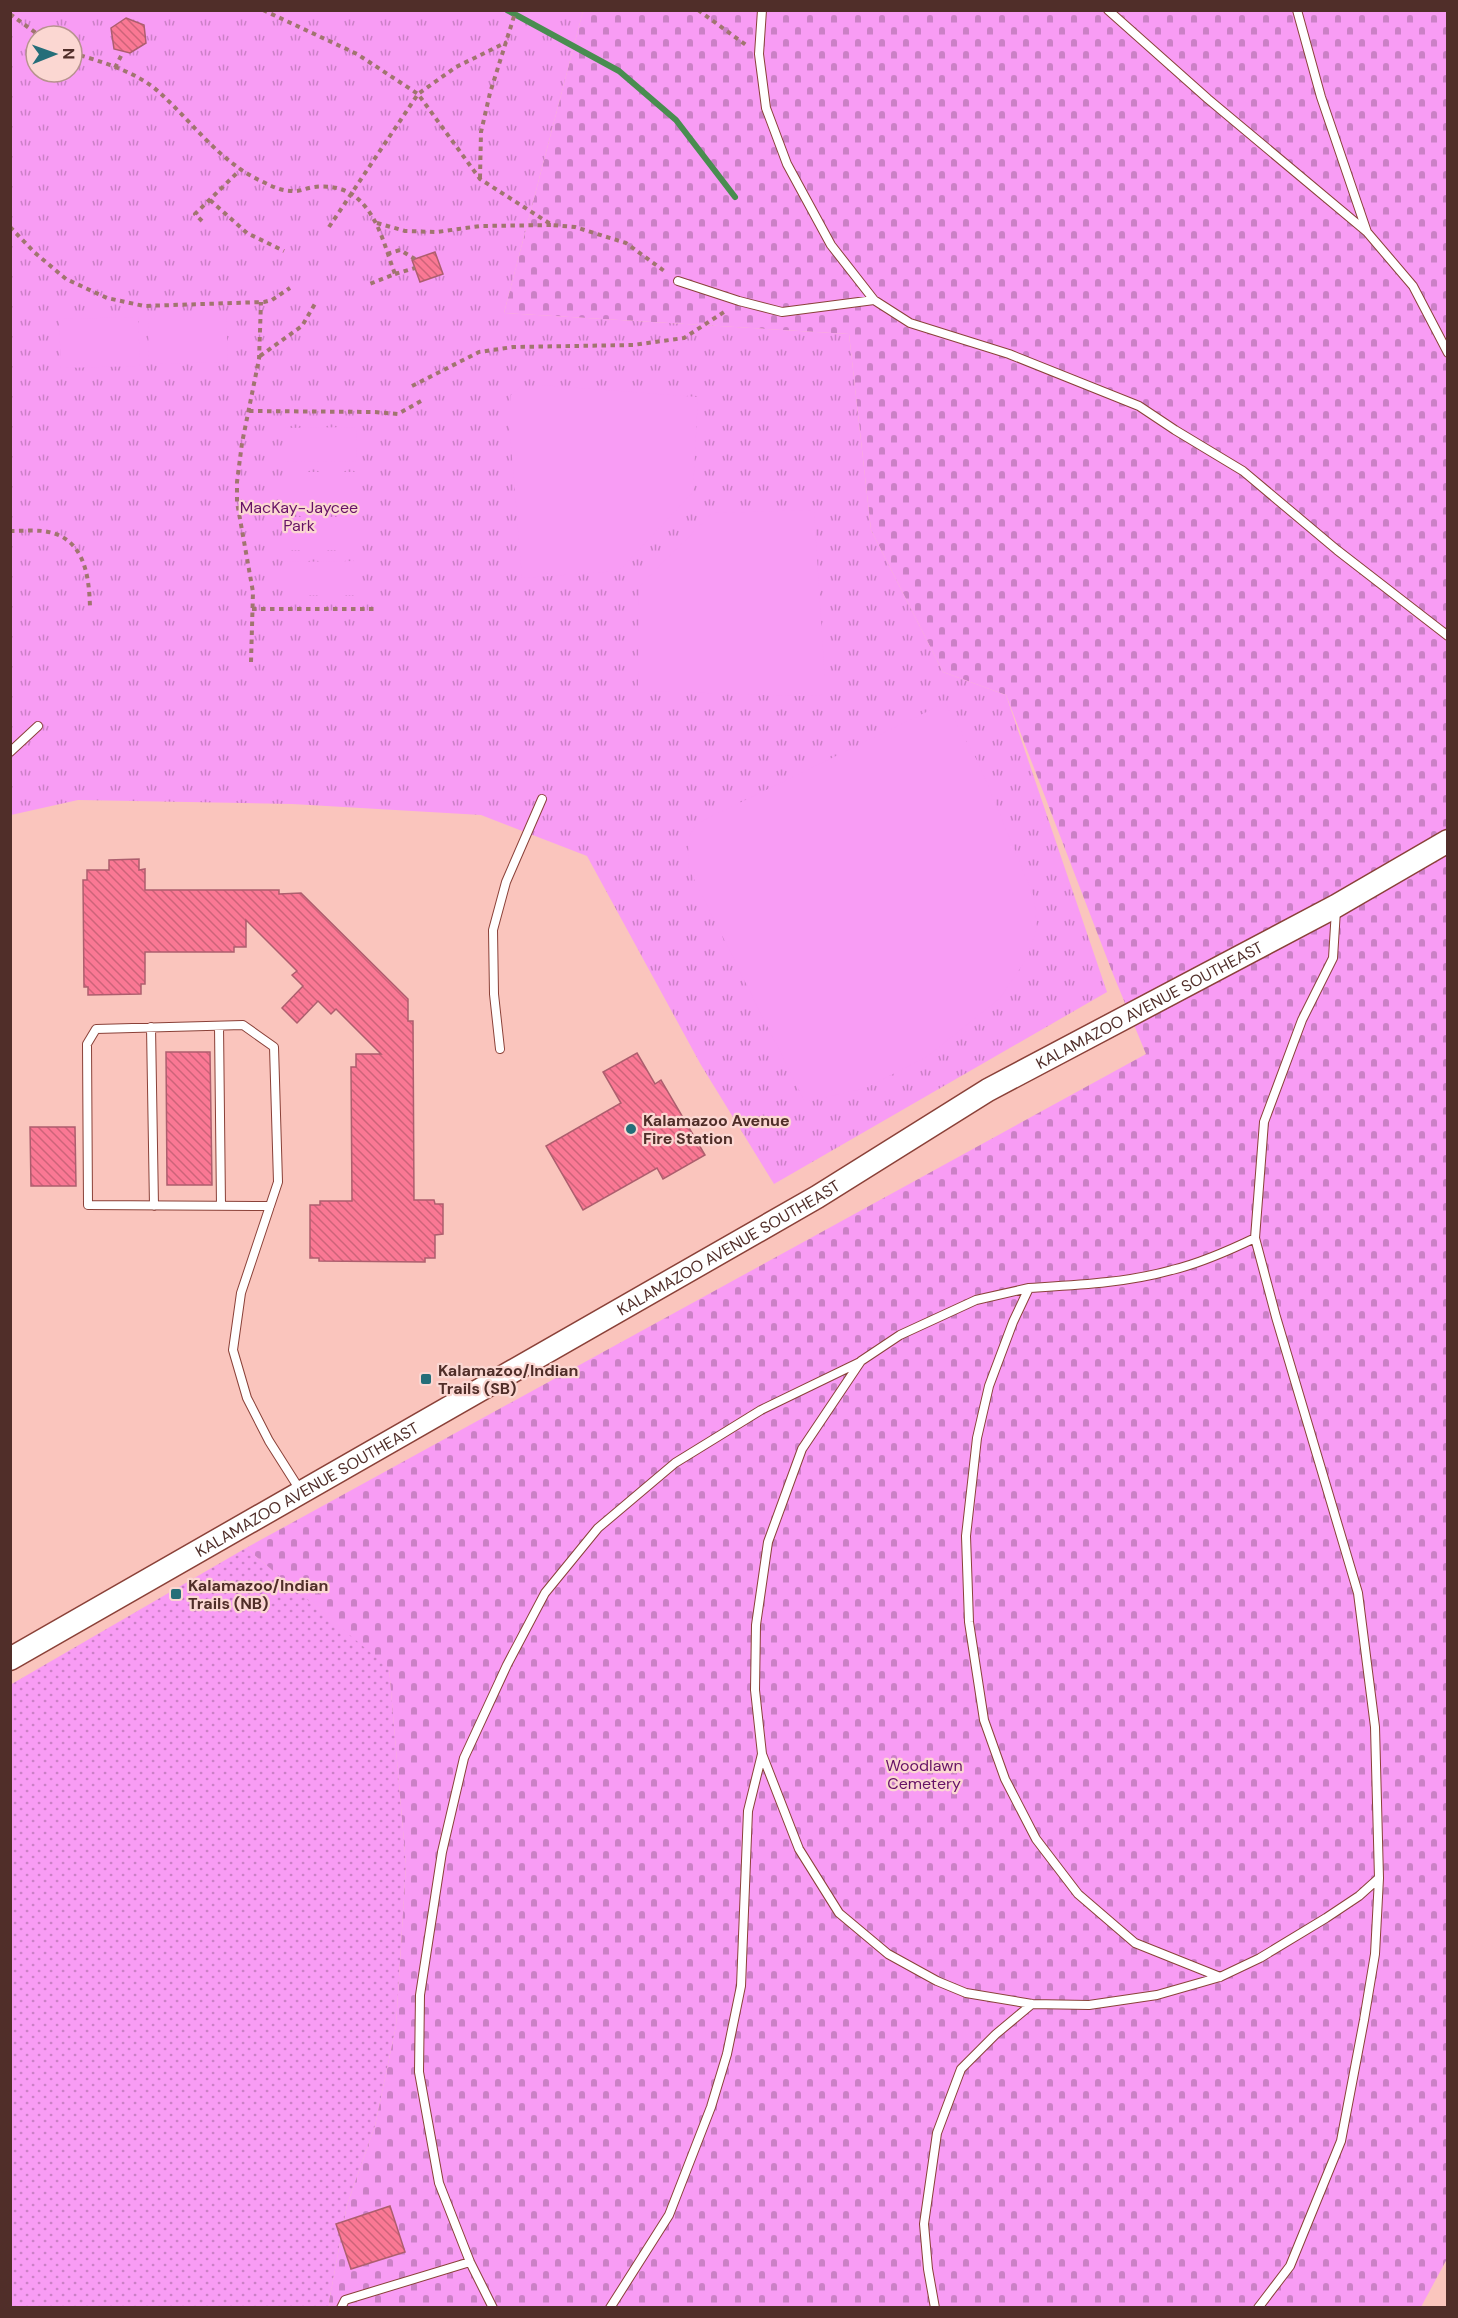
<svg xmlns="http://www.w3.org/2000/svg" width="1458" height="2318" viewBox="0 0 1458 2318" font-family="'DM Sans',sans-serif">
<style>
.grass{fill:url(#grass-dots)}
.cemetery{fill:url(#cemetery-stones)}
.park{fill:url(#park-tufts);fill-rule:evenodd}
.garden{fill:#f89cf4}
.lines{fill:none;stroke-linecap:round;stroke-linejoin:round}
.stream{stroke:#498d50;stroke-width:6}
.building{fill:url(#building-back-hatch);stroke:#ad5e6e;stroke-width:1.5}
.lane-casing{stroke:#8a4138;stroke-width:10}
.secondary-casing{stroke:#8a4138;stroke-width:25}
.path{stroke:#a0756f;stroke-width:4;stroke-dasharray:4.5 4.5;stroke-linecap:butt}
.lane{stroke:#fff;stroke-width:8}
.secondary{stroke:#fff;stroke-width:22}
.poi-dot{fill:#256e79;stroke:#fbd7d2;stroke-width:2}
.labels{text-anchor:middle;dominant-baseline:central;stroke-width:4.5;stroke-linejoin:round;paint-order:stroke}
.park-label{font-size:16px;fill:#616;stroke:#fbd7d2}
.street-label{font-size:16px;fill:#502e29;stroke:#fbd7d2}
.poi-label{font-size:16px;font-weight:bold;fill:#502e29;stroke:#fbd7d2;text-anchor:start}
</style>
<defs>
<pattern id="grass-dots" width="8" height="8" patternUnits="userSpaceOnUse" patternTransform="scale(1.5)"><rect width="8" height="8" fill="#f89cf4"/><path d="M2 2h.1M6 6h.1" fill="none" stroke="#cb80c6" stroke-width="1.8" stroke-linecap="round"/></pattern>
<pattern id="cemetery-stones" width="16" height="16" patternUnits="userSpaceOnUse" patternTransform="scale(1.5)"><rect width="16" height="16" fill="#f89cf4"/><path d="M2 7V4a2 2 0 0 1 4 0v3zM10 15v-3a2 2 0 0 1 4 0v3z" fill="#cb80c6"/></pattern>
<pattern id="park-tufts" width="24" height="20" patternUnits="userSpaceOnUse" patternTransform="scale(1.5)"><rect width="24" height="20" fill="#f89cf4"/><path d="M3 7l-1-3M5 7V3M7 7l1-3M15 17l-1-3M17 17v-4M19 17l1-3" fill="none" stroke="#cb80c6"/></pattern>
<pattern id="building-back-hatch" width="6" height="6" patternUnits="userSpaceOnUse" patternTransform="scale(1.5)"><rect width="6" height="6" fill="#fa7894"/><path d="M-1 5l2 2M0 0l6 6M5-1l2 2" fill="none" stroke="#cd6379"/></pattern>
</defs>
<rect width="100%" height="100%" fill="#fac5bd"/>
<!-- grass -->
<path class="grass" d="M246 1548 389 1667 406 1865 396 2026 375 2126 347 2205 329 2302 330 2307H11L10 1685Z"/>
<!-- cemetery -->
<path class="cemetery" d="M583 11H1447L1448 2257 1421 2307H330L329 2302 347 2205 375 2126 396 2026 406 1865 389 1668 246 1548 1146 1054 1113 974 1006 695 943 672 871 530 849 334 504 313Z"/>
<!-- park -->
<path class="park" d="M10 11H583L504 313 849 334 871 530 943 672 1006 695 1107 992 774 1184 701 1065 587 856 481 815 292 804 78 800 11 815ZM36 36H72V72H36Z"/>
<!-- garden -->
<path class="garden" d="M138 317 140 366 61 368 59 319Z
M226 317 228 362 149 364 148 319Z
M540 385 698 397 693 492 619 571 522 578 509 421 511 395 519 388Z
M356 427 357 461 284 462V428Z
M284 472H356V505L284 506Z
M814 510 825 682 821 695 805 696 638 691 639 587 712 513Z
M284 517H357V550H284Z
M356 561V595H284V562Z
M945 703 979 764 1034 897 1037 928 1026 960 1000 998 928 1056 866 1088 805 1102 689 869 688 839 696 824Z"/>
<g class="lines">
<!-- stream -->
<path class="stream" d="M507 10 619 71 676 120 735 197"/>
</g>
<!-- building -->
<path class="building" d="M126 18 144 25 146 43 130 53 114 49 111 28Z
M435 252 443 274 420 282 412 260Z
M139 859V870L145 869V890H279V894L301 893 408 999V1021H413L414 1200H434L435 1204H443V1234L435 1235V1258H425V1262L319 1261V1258H310V1205H320V1201H352L351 1067H356V1054H381L336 1009 331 1014 318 1001 297 1023 282 1008 303 986 292 975 297 971 246 920V947H234V952H145V984H141V994L88 995V987H84L83 880H87V870H109V860Z
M166 1052H210L212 1185H167Z
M637 1053 655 1084 661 1080 705 1155 663 1179 657 1168 583 1210 546 1146 621 1103 603 1072Z
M30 1127H75L76 1186H31Z
M390 2206 405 2252 351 2269 336 2224Z"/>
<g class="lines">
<defs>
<path id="lane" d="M762 10 759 54 766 108 787 164 831 245 874 300 910 323 1009 354 1139 406 1175 430 1243 471 1337 550 1448 636
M1108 10 1208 99 1367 232
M1297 10 1321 97 1367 232 1413 286 1448 353
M678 281 739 301 782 312 874 300
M10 752 38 726
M219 1026 221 1206
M151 1027 154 1206
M500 1049 494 994 493 930 506 882 542 799
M270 1206 88 1205 87 1044 96 1029 243 1025 274 1047 278 1182 241 1293 233 1350 247 1398 269 1441 300 1490
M1029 1288 976 1300 900 1335 861 1361 802 1449 768 1542 756 1625 755 1690 762 1754 799 1849 839 1913 888 1954 937 1981 966 1993 1032 2004 1089 2005 1157 1995 1220 1977 1260 1958 1326 1918 1359 1896 1379 1878 1375 1727 1358 1593 1276 1317 1255 1238 1264 1122 1302 1020 1333 958 1336 910
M1220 1977 1135 1943 1078 1894 1036 1839 1005 1779 984 1720 969 1622 966 1536 977 1438 989 1386 1013 1322 1029 1288C1077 1285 1126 1283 1172 1270 1201 1263 1228 1251 1255 1238
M341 2308 345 2300 470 2262
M493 2308 470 2262 439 2183 419 2072 420 1995 442 1852 464 1758 507 1665 545 1593 598 1528 675 1463 761 1410 860 1362
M610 2308 669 2215 711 2107 727 2054 741 1986 748 1811 762 1754
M935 2308 928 2269 924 2224 937 2133 961 2069 996 2034 1032 2004
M1258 2308 1290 2266 1341 2141 1364 2020 1375 1954 1379 1878"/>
<g id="secondary">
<path id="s1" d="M10 1659 817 1197 988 1090 1336 906 1448 841"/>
</g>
</defs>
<!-- lane casing -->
<use href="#lane" class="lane-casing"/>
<!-- secondary casing -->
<use href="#secondary" class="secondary-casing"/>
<!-- path -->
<path class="path" d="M263 10 357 54 418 94 480 179 552 225 575 227 626 243 667 273
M698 10 746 45
M10 14 40 36
M72 53C100 61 137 72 159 92 192 122 220 162 261 181 271 186 281 191 292 191 299 192 306 188 314 187 328 185 346 188 357 198 379 217 385 248 395 274L367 285
M115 68 122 54
M480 178 481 132 490 93 516 10
M210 200 247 233 284 251
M202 221 195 214 241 169
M377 223 405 231 437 232 480 226 551 225
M10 227 34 252 66 279 107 298 144 306 264 302 272 300 290 288
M329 227 418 94 456 67 507 42
M387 254 400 250 415 259
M395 274 415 268
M260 356 302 326 316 302
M412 386 479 352 513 347 633 345 684 338 724 312
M249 411 375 412 398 414 421 401
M10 531C21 531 33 530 43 531 84 536 89 574 90 607
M252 609H377
M251 662 253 592 237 502V482L242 443 259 359 261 302"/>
<!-- lane -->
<use href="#lane" class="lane"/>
<!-- secondary -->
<use href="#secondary" class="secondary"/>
</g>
<!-- markers -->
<g class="poi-dot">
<circle cx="631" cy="1129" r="6"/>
<rect x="420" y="1373" width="12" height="12" rx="3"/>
<rect x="170" y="1588" width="12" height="12" rx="3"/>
</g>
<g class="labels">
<!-- park labels -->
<g class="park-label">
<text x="299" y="507">MacKay-Jaycee<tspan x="299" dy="18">Park</tspan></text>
<text x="924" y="1765">Woodlawn<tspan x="924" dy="18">Cemetery</tspan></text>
</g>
<!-- street labels -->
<g class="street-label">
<text stroke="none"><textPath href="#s1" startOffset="1314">KALAMAZOO AVENUE SOUTHEAST</textPath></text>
<text stroke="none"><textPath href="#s1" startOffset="828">KALAMAZOO AVENUE SOUTHEAST</textPath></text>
<text stroke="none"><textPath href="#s1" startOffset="342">KALAMAZOO AVENUE SOUTHEAST</textPath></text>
</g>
<!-- poi labels -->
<g class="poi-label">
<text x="643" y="1120">Kalamazoo Avenue<tspan x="643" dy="18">Fire Station</tspan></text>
<text x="438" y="1370">Kalamazoo/Indian<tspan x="438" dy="18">Trails (SB)</tspan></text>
<text x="188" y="1585">Kalamazoo/Indian<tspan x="188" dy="18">Trails (NB)</tspan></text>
</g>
</g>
<!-- border -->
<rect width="1458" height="2318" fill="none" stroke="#502e29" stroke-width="24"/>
<!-- north arrow -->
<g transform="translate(54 54) rotate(89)"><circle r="28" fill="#fbd7d2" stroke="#b7938e" stroke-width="1.5"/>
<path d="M0-4.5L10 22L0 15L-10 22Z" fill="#256e79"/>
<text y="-9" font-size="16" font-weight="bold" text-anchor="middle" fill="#502e29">N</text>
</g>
</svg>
